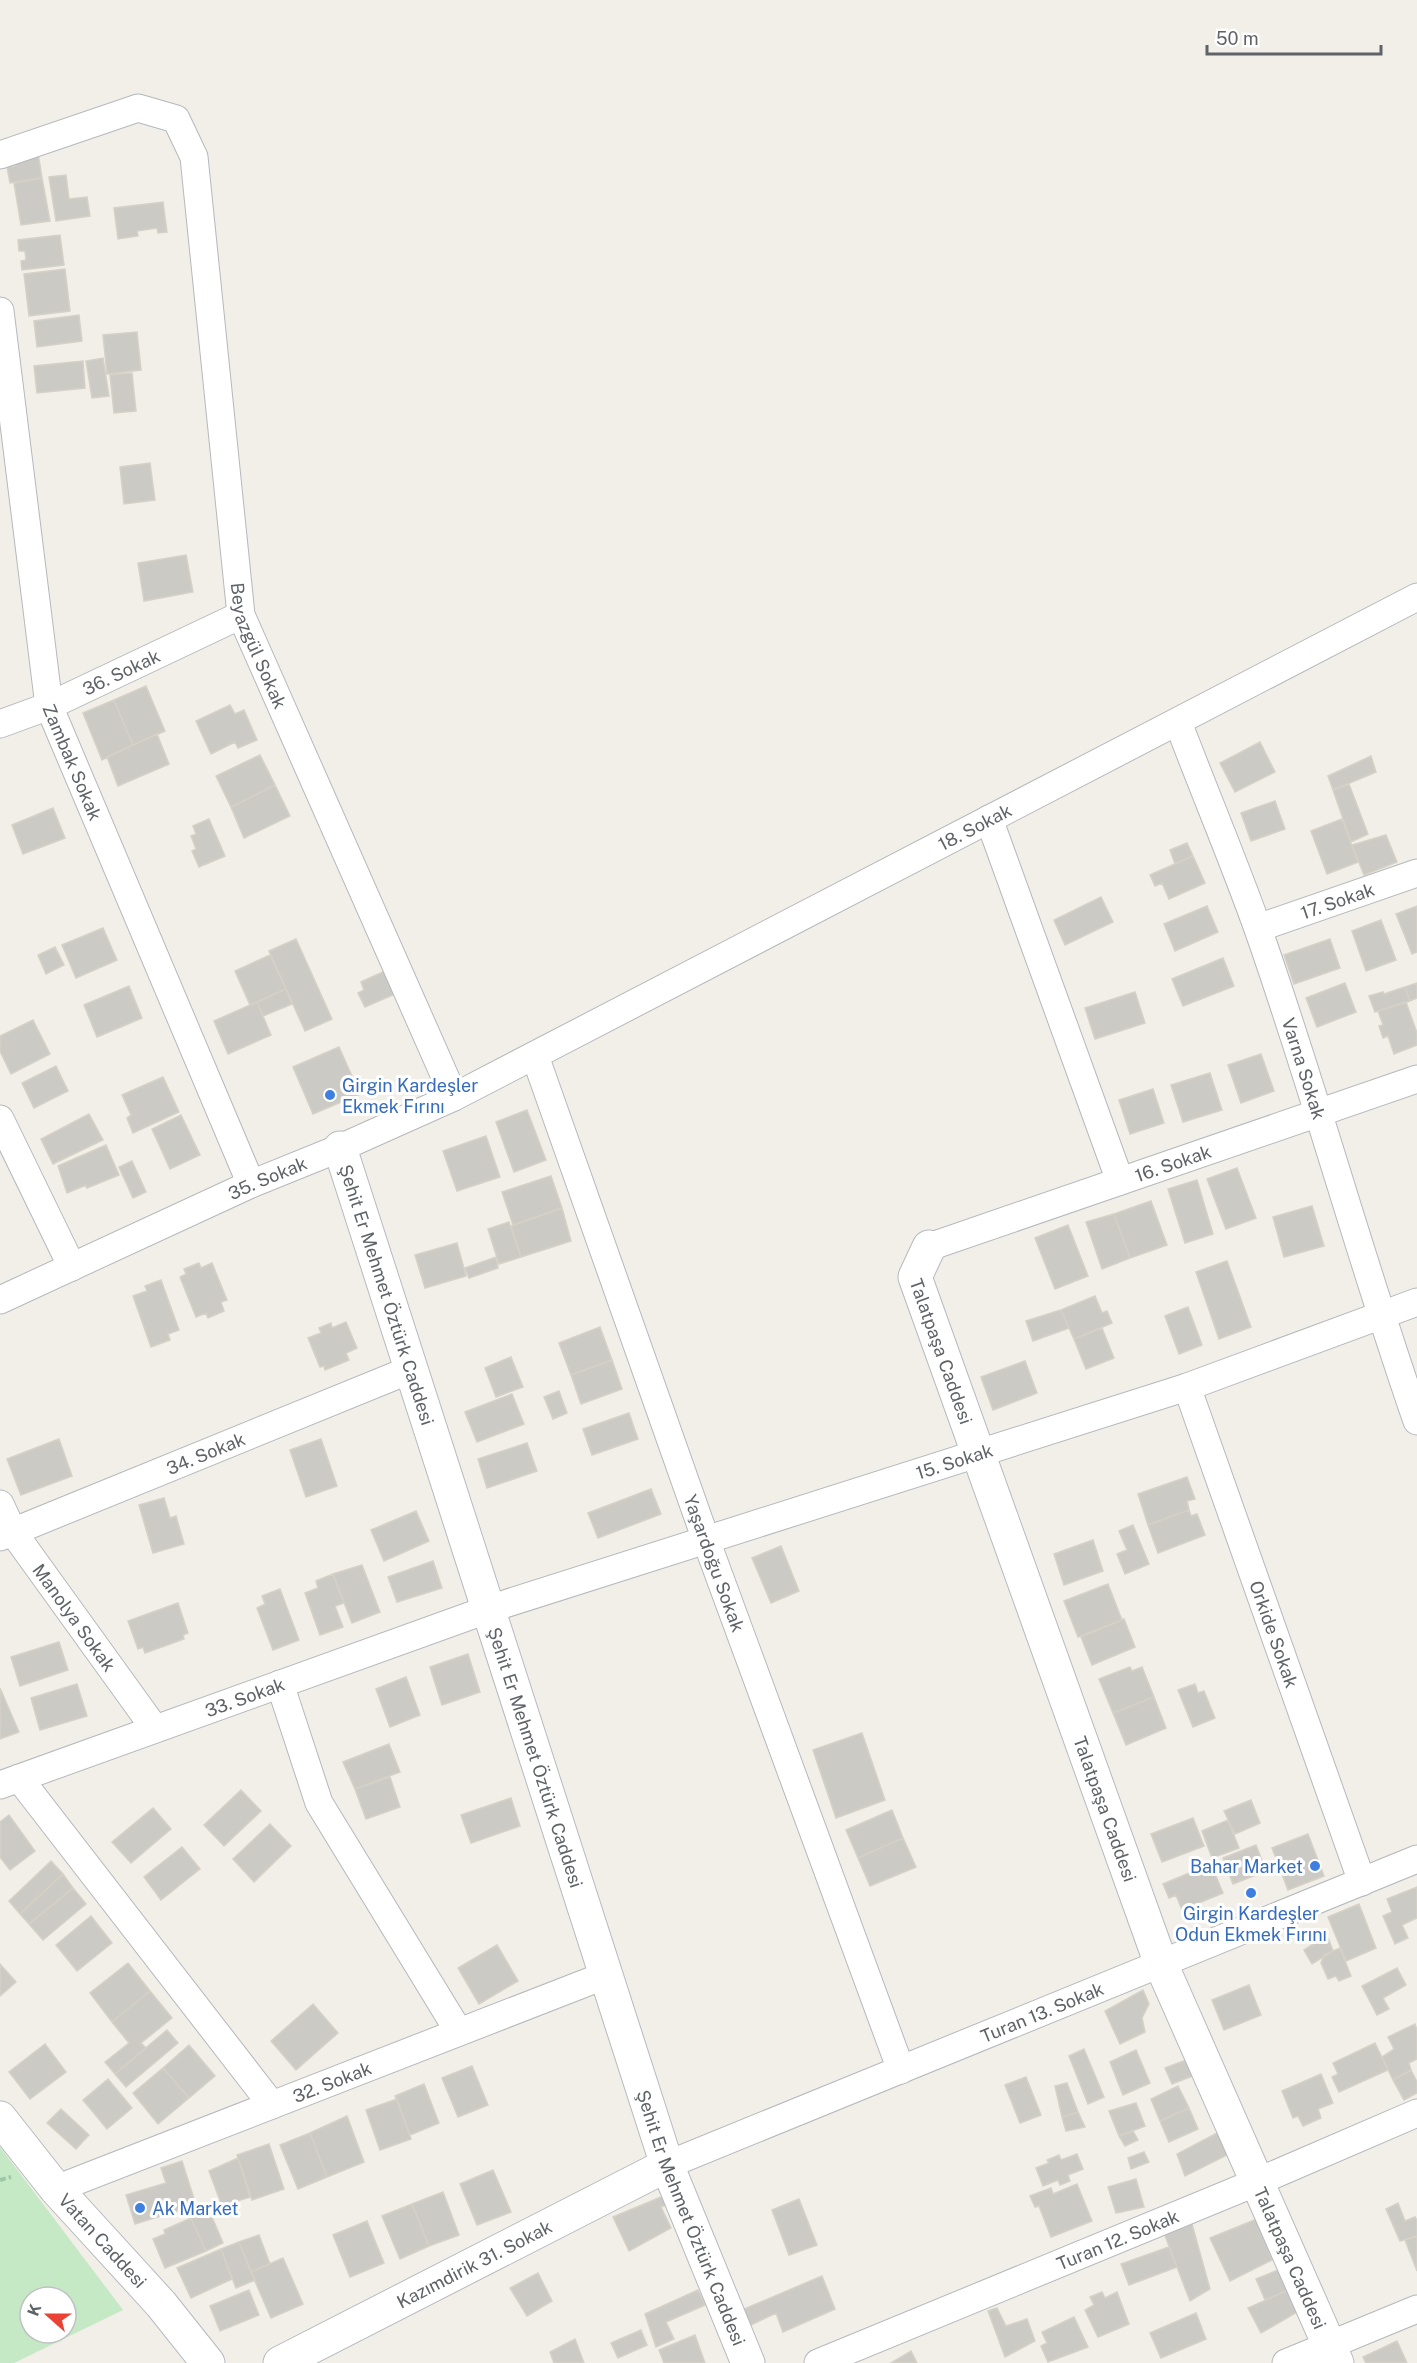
<svg xmlns="http://www.w3.org/2000/svg" width="1417" height="2363" viewBox="0 0 1417 2363" font-family="'Public Sans',sans-serif">
<style>
.green{fill:#c5e8c5;fill-rule:evenodd}
.building{fill:#cccac5;stroke:#d6d1c6;stroke-width:1.5}
.lines{fill:none;stroke-linecap:round;stroke-linejoin:round}
.street-casing{stroke:#b5b8bc;stroke-width:29}
.secondary-casing{stroke:#b6babf;stroke-width:35}
.path{stroke:#9cc7a9;stroke-width:4;stroke-dasharray:6 3;stroke-linecap:butt}
.street{stroke:#fff;stroke-width:27}
.secondary{stroke:#fff;stroke-width:33}
.shop-dot{fill:#3f7fe0;stroke:#fff;stroke-width:2}
.labels{text-anchor:middle;dominant-baseline:central;stroke-width:6;stroke-linejoin:round;paint-order:stroke}
.street-label{font-size:18px;fill:#5f6368;stroke:#fff}
.shop-label{font-size:18px;fill:#366cbe;stroke:#fff;text-anchor:start}
</style>
<rect width="100%" height="100%" fill="#f1efe8"/>
<!-- green -->
<path class="green" d="M0 2147 123 2310 14 2363H0ZM30 2297H66V2333H30Z"/>
<!-- building -->
<path class="building" d="M38 153 42 178 10 183 7 167 15 166 14 157Z
M66 175 69 199 87 197 90 216 56 221 49 177Z
M42 178 50 221 21 225 14 183Z
M163 202 167 232 158 233 157 228 137 231 138 236 118 239 114 208Z
M60 235 64 265 22 270 21 261 26 260 25 251H19L18 240Z
M65 269 70 311 29 316 24 274Z
M79 315 82 341 37 347 34 321Z
M137 332 141 370 107 374 103 335Z
M103 358 109 396 92 398 86 361Z
M83 361 85 388 37 393 34 366Z
M132 373 136 411 114 413 110 375Z
M150 463 155 500 124 504 120 467Z
M186 555 193 592 144 601 138 563Z
M146 686 165 731 133 745 114 700Z
M114 700 133 745 102 760 83 713Z
M230 705 235 714 244 710 257 740 238 748 235 742 211 754 196 721Z
M157 734 169 764 118 786 107 757Z
M1260 742 1275 772 1235 792 1220 763Z
M260 755 275 785 231 807 216 776Z
M1371 756 1376 772 1333 790 1328 776Z
M1349 784 1368 834 1351 842 1333 790Z
M275 785 290 816 244 838 231 807Z
M1275 801 1285 829 1251 841 1241 813Z
M53 808 65 838 23 854 12 825Z
M209 819 225 856 199 867 192 851 196 849 191 836 196 834 193 826Z
M1342 819 1358 862 1327 874 1311 831Z
M1386 835 1397 862 1364 875 1352 845Z
M1187 843 1193 856 1175 864 1170 850Z
M1193 856 1205 883 1169 899 1162 883 1155 886 1150 875Z
M1101 897 1113 922 1065 945 1054 920Z
M1207 906 1218 932 1175 951 1164 924Z
M1417 906V952L1412 954 1396 914Z
M1381 920 1396 960 1366 971 1352 931Z
M103 928 117 960 76 978 62 945Z
M296 939 332 1019 305 1031 269 951Z
M1330 939 1340 968 1294 984 1284 955Z
M55 947 64 965 46 974 38 955Z
M270 955 286 989 250 1005 235 971Z
M1223 958 1234 986 1183 1006 1172 979Z
M387 970 397 993 365 1007 358 993 364 990 361 982Z
M1345 983 1356 1012 1317 1027 1306 998Z
M1417 983V998L1410 1001 1405 987Z
M129 986 142 1018 97 1037 84 1005Z
M1405 987 1410 1001 1375 1012 1369 996 1383 992 1384 994Z
M286 989 292 1004 263 1016 257 1002Z
M1135 992 1145 1023 1095 1039 1085 1008Z
M257 1002 271 1035 228 1054 214 1021Z
M1406 1002 1417 1033V1045L1394 1054 1388 1036 1383 1038 1379 1026 1383 1025 1378 1011Z
M33 1020 50 1054 11 1074 0 1051V1036Z
M339 1047 360 1094 313 1114 293 1067Z
M1261 1054 1274 1091 1241 1103 1228 1065Z
M56 1066 68 1091 34 1108 22 1083Z
M1210 1073 1222 1110 1183 1122 1171 1085Z
M163 1077 179 1112 133 1133 127 1118 131 1115 122 1095Z
M1153 1089 1164 1123 1130 1134 1119 1100Z
M527 1110 546 1160 514 1172 496 1122Z
M89 1114 103 1140 53 1164 41 1139Z
M181 1115 200 1155 170 1169 152 1129Z
M486 1136 500 1177 457 1191 443 1151Z
M106 1145 119 1175 87 1188 86 1185 67 1193 58 1166Z
M132 1161 146 1192 133 1198 119 1167Z
M1237 1168 1256 1218 1226 1229 1207 1179Z
M551 1176 562 1208 513 1225 502 1192Z
M1197 1180 1213 1234 1185 1243 1168 1189Z
M1151 1201 1167 1245 1130 1258 1114 1214Z
M1312 1206 1324 1246 1284 1257 1273 1217Z
M562 1208 571 1241 521 1257 511 1226Z
M1114 1214 1130 1258 1102 1269 1086 1222Z
M509 1222 521 1257 499 1264 488 1229Z
M1068 1225 1088 1276 1055 1289 1035 1238Z
M457 1243 466 1276 425 1288 415 1255Z
M496 1257 498 1268 469 1278 465 1268Z
M1227 1261 1251 1327 1219 1339 1196 1272Z
M199 1263 201 1268 212 1263 227 1300 221 1302 224 1311 208 1318 206 1313 196 1317 180 1277 186 1274 184 1269Z
M161 1280 179 1330 168 1334 170 1340 151 1347 133 1296 147 1291 145 1286Z
M1095 1296 1102 1313 1107 1311 1112 1323 1074 1339 1061 1310Z
M1188 1307 1202 1345 1179 1354 1165 1316Z
M1061 1310 1069 1328 1033 1341 1026 1321Z
M346 1322 357 1348 346 1353 349 1360 325 1370 324 1366 320 1367 308 1338 321 1333 319 1328 331 1323 332 1328Z
M600 1327 612 1360 571 1375 559 1343Z
M1102 1328 1114 1358 1086 1369 1074 1339Z
M511 1357 523 1387 496 1397 485 1368Z
M612 1360 622 1389 581 1404 571 1375Z
M1025 1361 1037 1393 993 1410 981 1377Z
M559 1391 567 1413 553 1419 544 1397Z
M512 1394 524 1424 477 1442 465 1412Z
M629 1413 638 1439 592 1455 583 1429Z
M59 1439 72 1476 21 1495 7 1459Z
M321 1439 337 1486 306 1497 290 1450Z
M527 1443 537 1471 487 1488 478 1459Z
M1187 1477 1195 1499 1187 1501 1189 1510 1148 1525 1138 1494Z
M651 1489 661 1514 598 1538 588 1513Z
M164 1498 170 1518 176 1516 184 1544 153 1553 139 1505Z
M1189 1510 1191 1516 1197 1514 1205 1535 1158 1553 1148 1525Z
M416 1511 429 1541 384 1561 371 1530Z
M1133 1525 1149 1564 1125 1574 1117 1554 1127 1550 1119 1531Z
M1093 1540 1103 1571 1064 1585 1054 1554Z
M781 1546 799 1591 771 1603 752 1558Z
M433 1561 442 1588 397 1602 388 1577Z
M362 1565 380 1612 352 1623 333 1574Z
M333 1574 344 1603 335 1606 343 1627 320 1635 305 1593 318 1588 316 1581Z
M1108 1584 1122 1620 1078 1637 1064 1601Z
M280 1589 299 1640 273 1650 257 1608 265 1604 262 1596Z
M178 1603 188 1633 183 1635 184 1639 145 1653 143 1647 138 1649 128 1621Z
M1124 1619 1135 1647 1092 1665 1081 1637Z
M59 1642 68 1670 20 1686 11 1657Z
M468 1654 480 1692 442 1705 430 1667Z
M1130 1667 1132 1671 1142 1667 1154 1697 1113 1713 1099 1679Z
M406 1677 420 1715 390 1727 376 1689Z
M77 1684 87 1716 40 1730 31 1698Z
M1195 1684 1198 1693 1204 1691 1215 1718 1193 1727 1178 1690Z
M0 1688 19 1732 0 1739Z
M1154 1697 1166 1728 1126 1745 1113 1713Z
M862 1733 885 1800 836 1818 813 1750Z
M389 1744 400 1772 355 1789 343 1762Z
M390 1777 400 1807 366 1819 355 1789Z
M241 1790 261 1811 224 1846 204 1825Z
M511 1798 520 1826 471 1843 461 1815Z
M1251 1800 1260 1823 1235 1834 1224 1811Z
M153 1808 171 1829 131 1863 112 1842Z
M892 1810 903 1838 858 1858 846 1830Z
M9 1815 35 1851 10 1870 0 1857V1822Z
M1193 1818 1204 1846 1162 1862 1151 1834Z
M1228 1820 1239 1848 1212 1858 1202 1831Z
M270 1824 291 1846 254 1882 233 1859Z
M1308 1834 1324 1876 1288 1890 1272 1848Z
M903 1838 916 1867 870 1886 858 1858Z
M1256 1845 1266 1871 1233 1884 1223 1858Z
M182 1847 200 1869 161 1900 144 1877Z
M51 1861 63 1874 20 1914 9 1901Z
M1211 1864 1223 1893 1182 1910 1176 1895 1169 1898 1163 1884Z
M63 1874 73 1888 29 1924 20 1914Z
M1417 1887V1918L1402 1925 1408 1938 1395 1944 1383 1916 1392 1912 1387 1899Z
M73 1888 86 1904 43 1940 29 1924Z
M1359 1904 1376 1948 1346 1961 1328 1917Z
M91 1916 112 1943 77 1971 56 1945Z
M1327 1935 1333 1951 1312 1964 1304 1950Z
M497 1945 518 1981 479 2004 458 1968Z
M1340 1948 1351 1976 1339 1981 1336 1976 1328 1979 1321 1963 1324 1955Z
M128 1963 150 1991 112 2022 90 1993Z
M0 1964 16 1982 0 1996Z
M1397 1968 1406 1985 1383 1998 1389 2009 1377 2015 1362 1986Z
M1249 1985 1261 2015 1224 2030 1212 2000Z
M1143 1990 1149 2004 1142 2018 1145 2032 1120 2044 1105 2011Z
M150 1991 172 2018 141 2043 146 2048 115 2074 105 2062 129 2043 112 2022Z
M313 2004 338 2033 296 2070 271 2041Z
M1415 2024 1417 2030V2059L1409 2063 1411 2070 1393 2080 1382 2057 1394 2049 1388 2037Z
M167 2030 178 2043 126 2087 115 2074Z
M1375 2043 1388 2070 1339 2092 1332 2077 1338 2074 1333 2063Z
M45 2044 66 2072 30 2099 9 2072Z
M189 2045 215 2076 189 2098 163 2068Z
M1084 2049 1104 2097 1088 2104 1069 2056Z
M1136 2050 1150 2083 1123 2095 1110 2062Z
M1189 2059 1195 2075 1172 2084 1165 2068Z
M472 2066 488 2105 458 2117 442 2078Z
M163 2068 189 2098 158 2124 133 2093Z
M1411 2070 1417 2082V2093L1404 2100 1393 2080Z
M1321 2074 1333 2103 1318 2109 1321 2118 1303 2126 1298 2116 1293 2118 1282 2091Z
M1026 2077 1041 2115 1020 2123 1005 2085Z
M108 2079 132 2108 107 2129 83 2100Z
M1067 2083 1078 2112 1062 2117 1055 2086Z
M424 2084 439 2123 410 2135 395 2096Z
M1178 2086 1189 2108 1160 2121 1151 2099Z
M397 2099 411 2139 380 2150 366 2110Z
M1136 2103 1145 2126 1119 2136 1109 2111Z
M1189 2108 1198 2129 1169 2142 1160 2121Z
M61 2109 89 2135 76 2149 47 2123Z
M1078 2112 1085 2127 1066 2131 1062 2117Z
M347 2116 364 2162 327 2177 310 2133Z
M1133 2131 1138 2140 1125 2146 1119 2136Z
M1219 2132 1231 2153 1185 2176 1177 2154Z
M310 2133 327 2177 298 2189 280 2145Z
M269 2144 284 2189 252 2200 237 2155Z
M1144 2152 1149 2162 1131 2169 1128 2158Z
M1077 2154 1083 2169 1068 2175 1070 2181 1060 2185 1058 2180 1043 2186 1036 2168 1049 2163 1047 2160 1059 2155 1061 2160Z
M238 2158 250 2197 222 2206 209 2171Z
M182 2161 196 2205 135 2224 126 2195 166 2183 161 2168Z
M493 2170 511 2212 477 2225 460 2184Z
M1136 2179 1144 2207 1116 2213 1108 2187Z
M1077 2184 1092 2221 1051 2237 1039 2206 1035 2207 1030 2196 1051 2188 1053 2194Z
M443 2192 459 2235 429 2246 412 2204Z
M666 2195 671 2203 661 2207 671 2228 629 2251 613 2217Z
M799 2199 817 2245 789 2255 772 2210Z
M1398 2203 1405 2221 1415 2217 1417 2220V2236L1400 2241 1386 2209Z
M412 2204 429 2246 400 2259 382 2216Z
M209 2210 223 2243 206 2251 191 2218Z
M191 2218 206 2251 165 2268 153 2239 165 2234 164 2230Z
M1257 2219 1272 2260 1230 2281 1210 2238Z
M367 2221 384 2263 350 2277 333 2235Z
M1192 2224 1210 2289 1190 2301 1164 2233Z
M259 2235 270 2264 251 2272 239 2242Z
M1417 2236V2271L1405 2240Z
M239 2242 255 2280 236 2288 221 2249Z
M1169 2247 1177 2267 1129 2285 1121 2264Z
M221 2249 232 2279 191 2298 177 2268Z
M283 2258 303 2304 271 2318 251 2272Z
M1283 2268 1291 2289 1265 2300 1256 2279Z
M538 2273 552 2301 527 2316 510 2288Z
M822 2276 835 2309 783 2332 776 2313 749 2326 742 2310Z
M1291 2289 1299 2311 1261 2333 1248 2308Z
M249 2290 259 2315 220 2331 210 2306Z
M698 2290 705 2305 666 2322 674 2339 656 2347 645 2314Z
M1102 2292 1105 2298 1117 2292 1129 2324 1098 2337 1085 2310 1094 2305 1090 2297Z
M997 2308 1006 2326 1027 2319 1035 2341 1005 2357 988 2311Z
M1196 2313 1206 2339 1161 2358 1150 2333Z
M1074 2317 1088 2347 1048 2362 1041 2346 1047 2343 1042 2332Z
M641 2330 647 2345 618 2358 611 2343Z
M695 2335 705 2363H664L659 2350Z
M575 2339 584 2363H554L550 2352Z
M1397 2341 1407 2363H1366L1363 2357Z
M911 2351 917 2363H891Z"/>
<g class="lines">
<defs>
<g id="street">
<path id="s1" d="M0 155 138 108 176 119 194 157 241 615 454 1097"/>
<path id="s2" d="M0 311 49 706 251 1184"/>
<path id="s3" d="M1178 722C1204 791 1233 859 1258 929 1315 1091 1360 1258 1417 1421"/>
<path id="s4" d="M0 724 49 706 241 615"/>
<path d="M989 819 1120 1181"/>
<path id="s5" d="M1258 928 1417 873"/>
<path id="s6" d="M535 1056 706 1540 901 2070"/>
<path d="M0 1119 72 1267"/>
<path id="s7" d="M929 1247 1417 1079"/>
<path id="s8" d="M0 1300 251 1184 340 1148 454 1097 1417 597"/>
<path id="s9" d="M1187 1387 1362 1882"/>
<path id="s10" d="M0 1504 13 1532 155 1729"/>
<path id="s11" d="M0 1537 412 1369"/>
<path d="M280 1684 319 1803 459 2032"/>
<path d="M19 1778 272 2105"/>
<path id="s12" d="M0 1785 489 1609 1187 1387 1417 1302"/>
<path id="s13" d="M667 2165 1417 1859"/>
<path id="s14" d="M56 2189 606 1975"/>
<path id="s15" d="M818 2363 1257 2182 1417 2113"/>
<path d="M1286 2363 1417 2309"/>
</g>
<g id="secondary">
<path id="s16" d="M340 1148 667 2165 748 2363"/>
<path id="s17" d="M929 1247 915 1277 1161 1964 1337 2363"/>
<path id="s18" d="M0 2118 56 2189 161 2304 208 2363"/>
<path id="s19" d="M280 2363 667 2165"/>
</g>
</defs>
<!-- street casing -->
<use href="#street" class="street-casing"/>
<!-- secondary casing -->
<use href="#secondary" class="secondary-casing"/>
<!-- path -->
<path class="path" d="M0 2180 11 2177"/>
<!-- street -->
<use href="#street" class="street"/>
<!-- secondary -->
<use href="#secondary" class="secondary"/>
</g>
<!-- markers -->
<g class="shop-dot">
<circle cx="330" cy="1095" r="6"/>
<circle cx="1315" cy="1866" r="6"/>
<circle cx="1251" cy="1893" r="6"/>
<circle cx="140" cy="2208" r="6"/>
</g>
<g class="labels">
<!-- street labels -->
<g class="street-label">
<text stroke="none"><textPath href="#s1" startOffset="722">Beyazgül Sokak</textPath></text>
<text stroke="none"><textPath href="#s4" startOffset="132">36. Sokak</textPath></text>
<text stroke="none"><textPath href="#s2" startOffset="459">Zambak Sokak</textPath></text>
<text stroke="none"><textPath href="#s8" startOffset="1084">18. Sokak</textPath></text>
<text stroke="none"><textPath href="#s5" startOffset="84">17. Sokak</textPath></text>
<text stroke="none"><textPath href="#s3" startOffset="369">Varna Sokak</textPath></text>
<text stroke="none"><textPath href="#s7" startOffset="258">16. Sokak</textPath></text>
<text stroke="none"><textPath href="#s8" startOffset="294">35. Sokak</textPath></text>
<text stroke="none"><textPath href="#s16" startOffset="154">Şehit Er Mehmet Öztürk Caddesi</textPath></text>
<text stroke="none"><textPath href="#s17" startOffset="112">Talatpaşa Caddesi</textPath></text>
<text stroke="none"><textPath href="#s11" startOffset="222">34. Sokak</textPath></text>
<text stroke="none"><textPath href="#s12" startOffset="1008">15. Sokak</textPath></text>
<text stroke="none"><textPath href="#s6" startOffset="538">Yaşardoğu Sokak</textPath></text>
<text stroke="none"><textPath href="#s10" startOffset="136">Manolya Sokak</textPath></text>
<text stroke="none"><textPath href="#s9" startOffset="262">Orkide Sokak</textPath></text>
<text stroke="none"><textPath href="#s12" startOffset="260">33. Sokak</textPath></text>
<text stroke="none"><textPath href="#s16" startOffset="640">Şehit Er Mehmet Öztürk Caddesi</textPath></text>
<text stroke="none"><textPath href="#s17" startOffset="598">Talatpaşa Caddesi</textPath></text>
<text stroke="none"><textPath href="#s13" startOffset="405">Turan 13. Sokak</textPath></text>
<text stroke="none"><textPath href="#s14" startOffset="296">32. Sokak</textPath></text>
<text stroke="none"><textPath href="#s16" startOffset="1126">Şehit Er Mehmet Öztürk Caddesi</textPath></text>
<text stroke="none"><textPath href="#s15" startOffset="324">Turan 12. Sokak</textPath></text>
<text stroke="none"><textPath href="#s18" startOffset="160">Vatan Caddesi</textPath></text>
<text stroke="none"><textPath href="#s17" startOffset="1084">Talatpaşa Caddesi</textPath></text>
<text stroke="none"><textPath href="#s19" startOffset="218">Kazımdirik 31. Sokak</textPath></text>
</g>
<!-- shop labels -->
<g class="shop-label">
<text x="342" y="1085">Girgin Kardeşler<tspan x="342" dy="21">Ekmek Fırını</tspan></text>
<text x="1303" y="1866" text-anchor="end">Bahar Market</text>
<text x="1251" y="1913" text-anchor="middle">Girgin Kardeşler<tspan x="1251" dy="21">Odun Ekmek Fırını</tspan></text>
<text x="152" y="2208">Ak Market</text>
</g>
</g>
<!-- north arrow -->
<g transform="translate(48 2315) rotate(291)"><circle r="28" fill="#ffffff" stroke="#bfc1c3" stroke-width="1.5"/>
<path d="M0-4.5L10 22L0 15L-10 22Z" fill="#ea4335"/>
<text y="-9" font-size="16" font-weight="bold" text-anchor="middle" fill="#5f6368">K</text>
</g>
<!-- scale -->
<path d="M1207 45v9h174v-9" fill="none" stroke="#5f6368" stroke-width="3"/>
<text x="1216" y="45" font-size="18" fill="#5f6368" stroke="#ffffff" stroke-width="4.5" paint-order="stroke">50 m</text>
</svg>
